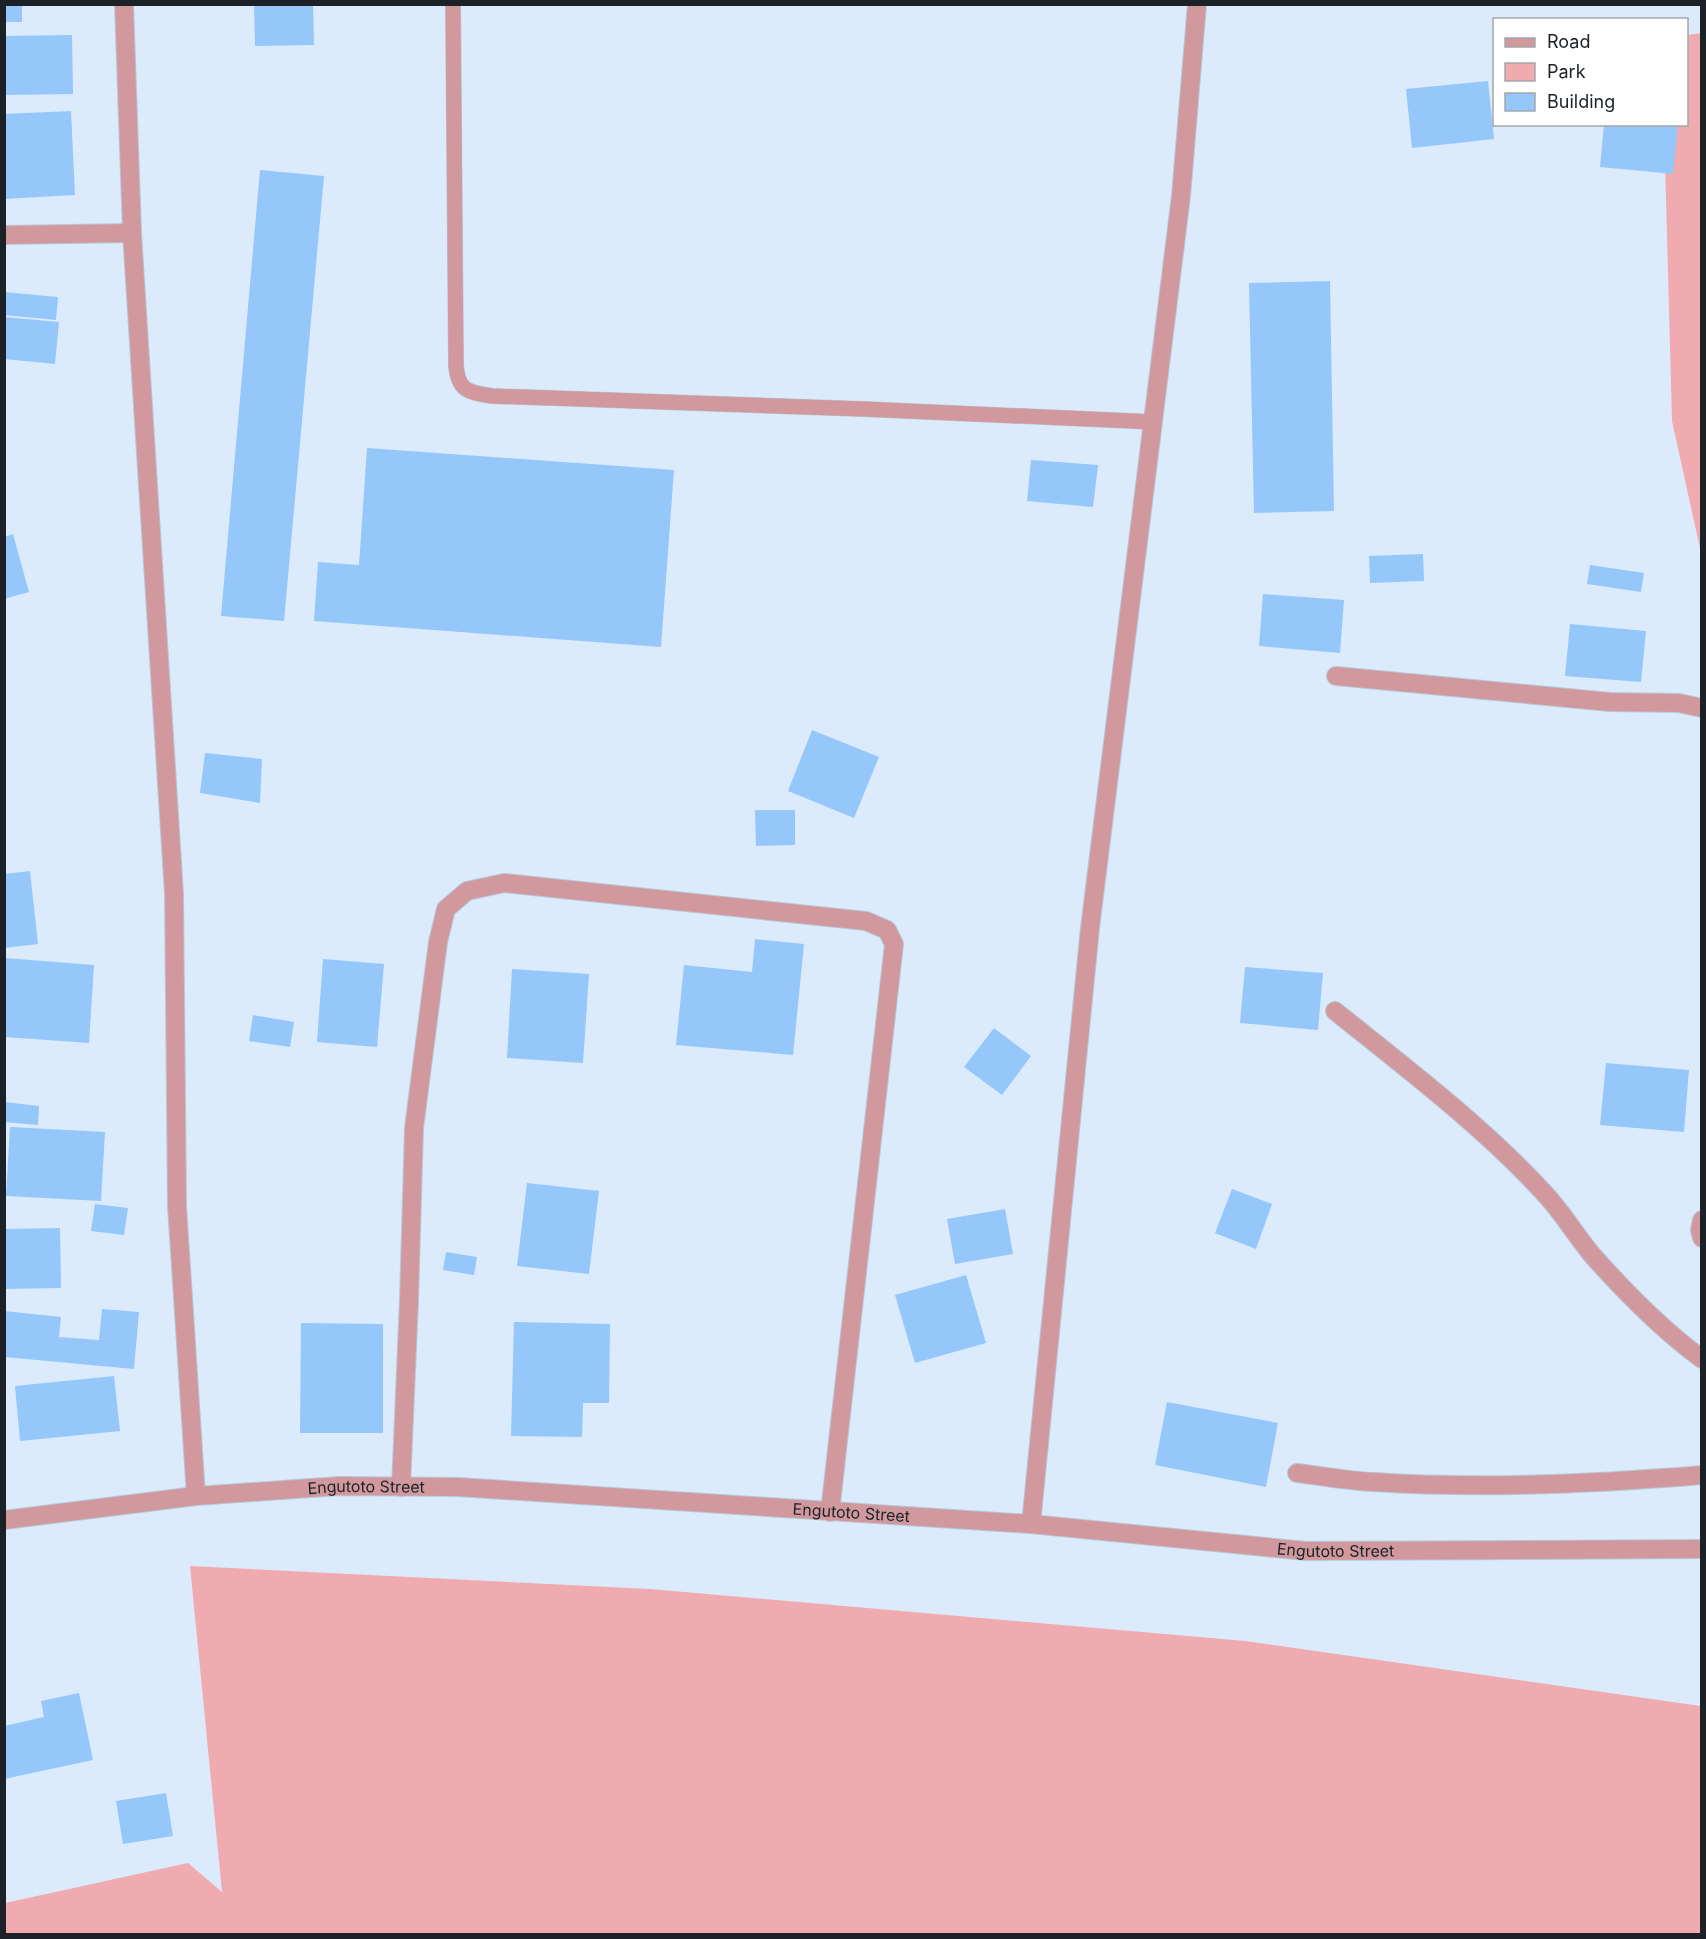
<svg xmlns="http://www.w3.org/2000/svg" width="1706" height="1939" viewBox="0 0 1706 1939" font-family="Inter,sans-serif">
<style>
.green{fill:#f0abb1}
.building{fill:#95c7fa}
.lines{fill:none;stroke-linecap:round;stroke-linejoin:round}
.lane-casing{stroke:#b8c7d6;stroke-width:16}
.street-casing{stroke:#b8c7d6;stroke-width:20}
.lane{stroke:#d1999d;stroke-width:15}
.street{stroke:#d1999d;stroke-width:18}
.labels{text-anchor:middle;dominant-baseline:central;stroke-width:4.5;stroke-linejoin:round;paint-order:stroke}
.street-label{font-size:16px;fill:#1b2127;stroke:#fff}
</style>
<rect width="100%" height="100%" fill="#dbebfc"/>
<!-- green -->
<path class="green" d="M1701 33V553L1672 421 1664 125 1686 124 1687 35Z
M190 1566 650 1589 1245 1641 1701 1706V1934H5V1903L188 1863 222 1892Z"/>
<!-- building -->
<path class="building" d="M4 4H22V22H4Z
M254 4H313L314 45 255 46Z
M72 35 73 94 4 95V36Z
M1488 81 1494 139 1412 148 1406 89Z
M71 111 75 195 4 199V114Z
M1604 124H1678L1673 174 1600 167Z
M260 170 324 176 284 621 221 616Z
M1330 281 1334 511 1254 513 1249 283Z
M4 292 58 297 56 320 4 315Z
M4 317 59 322 55 364 4 359Z
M367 448 674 470 661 647 314 621 318 562 359 565Z
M1031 460 1098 465 1093 507 1027 501Z
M13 534 29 592 4 599V537Z
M1423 554 1424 581 1370 583 1369 556Z
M1590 565 1644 573 1641 592 1587 584Z
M1263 594 1344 600 1340 653 1259 646Z
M1570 624 1646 631 1641 682 1565 676Z
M812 730 879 757 854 818 788 791Z
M205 753 262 759 260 803 200 793Z
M755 810H795V845L756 846Z
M30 871 38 944 4 948V874Z
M755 939 804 944 793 1055 676 1045 684 965 752 972Z
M5 958 94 965 89 1043 5 1037Z
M323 959 384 964 377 1047 317 1042Z
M1245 967 1323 973 1318 1030 1240 1023Z
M512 969 589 974 583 1063 507 1058Z
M253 1015 294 1022 290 1047 249 1041Z
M994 1028 1031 1056 1002 1095 964 1067Z
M1606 1063 1689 1070 1684 1132 1600 1125Z
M4 1102 39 1106 38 1125 4 1122Z
M10 1127 105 1132 101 1201 6 1196Z
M527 1183 599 1191 589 1274 517 1266Z
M1232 1189 1272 1204 1256 1249 1215 1233Z
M95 1204 128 1208 124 1235 91 1231Z
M1005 1209 1013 1254 955 1264 947 1219Z
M60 1228 61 1288 4 1289V1229Z
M446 1252 477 1257 474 1275 443 1270Z
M966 1275 986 1343 915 1363 895 1295Z
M102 1309 139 1312 134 1369 4 1357V1311L61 1317 59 1337 99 1340Z
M514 1322 610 1324 609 1403H583L582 1437 511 1436Z
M301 1323 383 1324V1433H300Z
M114 1376 120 1431 20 1441 15 1386Z
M1167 1402 1278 1423 1266 1487 1155 1465Z
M79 1693 93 1760 4 1779V1726L44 1717 41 1701Z
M166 1793 173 1836 123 1844 116 1801Z"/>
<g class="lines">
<defs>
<path id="lane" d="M453 4 456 365C458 392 469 392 492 396L863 409 1154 422"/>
<g id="street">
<path d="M124 4 132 233 174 894 177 1206 196 1496"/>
<path d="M4 235 132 233"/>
<path d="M1336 676 1610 702 1679 703 1702 708"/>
<path d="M1335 1011C1406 1068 1484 1127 1545 1194 1563 1213 1576 1236 1593 1256 1626 1293 1661 1329 1702 1359"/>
<path d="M1702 1220 1700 1230 1702 1238"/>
<path d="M1297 1473C1323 1476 1348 1481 1374 1482 1482 1489 1594 1484 1702 1475"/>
<path d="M401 1487 409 1300 414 1128 438 942 446 909 467 891 504 883 866 921 887 930 894 944 830 1512"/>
<path id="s1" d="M4 1520 196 1496 339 1486 458 1487 1031 1524 1306 1551 1702 1549"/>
<path d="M1031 1524 1090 928 1181 196 1197 4"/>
</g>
</defs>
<!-- lane casing -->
<use href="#lane" class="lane-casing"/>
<!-- street casing -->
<use href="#street" class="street-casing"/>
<!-- lane -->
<use href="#lane" class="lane"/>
<!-- street -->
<use href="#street" class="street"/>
</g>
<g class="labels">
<!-- street labels -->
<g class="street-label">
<text stroke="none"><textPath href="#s1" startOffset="364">Engutoto Street</textPath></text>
<text stroke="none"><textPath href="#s1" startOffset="850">Engutoto Street</textPath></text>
<text stroke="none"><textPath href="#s1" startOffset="1336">Engutoto Street</textPath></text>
</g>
</g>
<!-- border -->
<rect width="1706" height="1939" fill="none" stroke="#1b2127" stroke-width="12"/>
<!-- legend -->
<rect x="1493" y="18" width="195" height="108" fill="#ffffff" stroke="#a4a6a9" stroke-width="1.5"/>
<rect x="1505" y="38" width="30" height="9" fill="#d1999d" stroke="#a4a6a9" stroke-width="1.5"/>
<text x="1547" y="48" font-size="18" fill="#1b2127">Road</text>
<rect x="1505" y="63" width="30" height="18" fill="#f0abb1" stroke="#a4a6a9" stroke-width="1.5"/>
<text x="1547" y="78" font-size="18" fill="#1b2127">Park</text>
<rect x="1505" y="93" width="30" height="18" fill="#95c7fa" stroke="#a4a6a9" stroke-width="1.5"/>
<text x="1547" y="108" font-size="18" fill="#1b2127">Building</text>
</svg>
